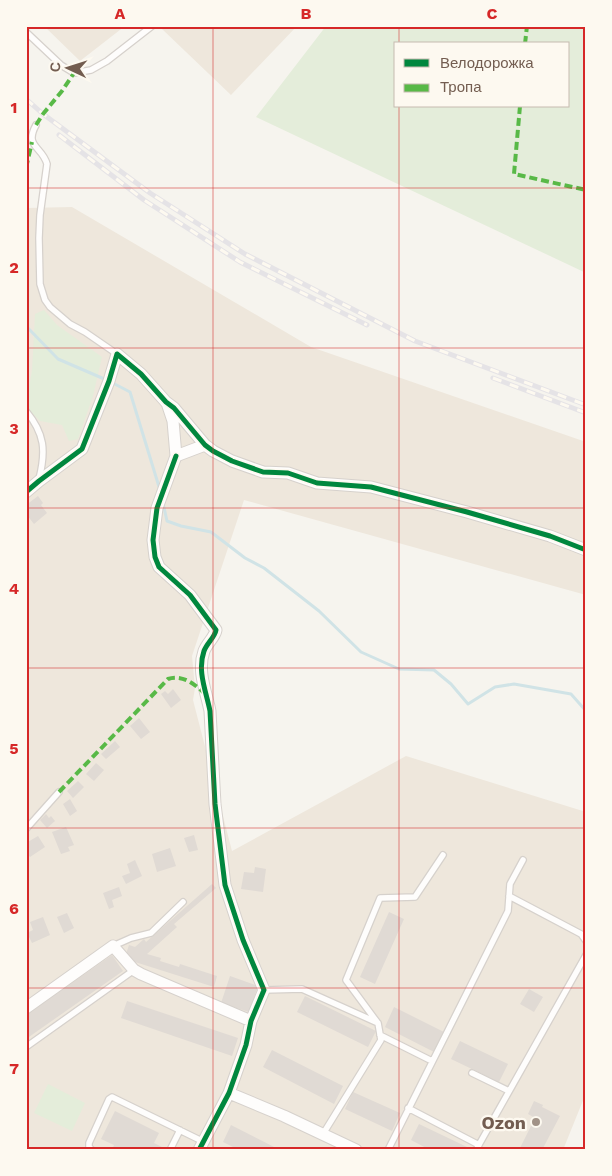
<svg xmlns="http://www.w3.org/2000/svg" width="612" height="1176" viewBox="0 0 612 1176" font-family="'Work Sans',sans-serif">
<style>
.residential{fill:#eee7dc}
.green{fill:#e4edda;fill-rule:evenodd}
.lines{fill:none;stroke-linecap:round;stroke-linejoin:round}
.stream{stroke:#d0e3e6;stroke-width:3}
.building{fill:#e0dad4}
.service-casing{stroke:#d6d1cc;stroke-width:8}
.minor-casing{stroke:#d6d1cc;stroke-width:13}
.service{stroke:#fefdfc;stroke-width:5.5}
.minor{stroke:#fefdfc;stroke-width:11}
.rail-casing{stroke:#e5e3e6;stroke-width:5}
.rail{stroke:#fdf9f0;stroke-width:3;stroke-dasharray:9;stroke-linecap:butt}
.quiet{stroke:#58b947;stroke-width:4;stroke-dasharray:8 4;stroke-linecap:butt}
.cycleway-casing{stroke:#fdf9f0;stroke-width:8}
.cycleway{stroke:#00873e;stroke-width:5}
.grid{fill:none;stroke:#d62828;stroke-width:1;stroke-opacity:0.55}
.poi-dot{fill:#a19287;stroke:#fdf9f0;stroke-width:2}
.labels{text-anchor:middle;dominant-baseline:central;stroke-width:4.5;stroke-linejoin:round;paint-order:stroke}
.poi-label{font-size:18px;font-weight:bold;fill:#735d50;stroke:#fdf9f0;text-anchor:end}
.neatline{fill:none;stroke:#d62828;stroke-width:2}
.grid-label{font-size:16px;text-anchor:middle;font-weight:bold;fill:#d62828}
</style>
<rect width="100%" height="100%" fill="#f6f4ee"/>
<!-- residential -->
<path class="residential" d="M44 26H125L80 61Z
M165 26H297L231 95 162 29Z
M72 207 311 347 586 442V595L244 500 192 656 195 688 193 700 232 851 406 756 586 812V1093L563 1150H26V208Z"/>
<!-- green -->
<path class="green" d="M326 26H586V273L256 117ZM396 44H568V106H396Z
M44 310 57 325 102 357 93 396 78 439 69 441 62 425 40 421 26 407 32 370 35 314Z
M48 1084 85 1103 72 1131 34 1113Z"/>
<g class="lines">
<!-- stream -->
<path class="stream" d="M26 326 58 359 109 381 130 392 160 490
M163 503 167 521 181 526 211 532 245 558 264 568 319 611 361 652 399 669 434 670 451 684 468 704 495 687 514 684 571 694 586 711"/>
</g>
<!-- building -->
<path class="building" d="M38 496 43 503 41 505 47 513 34 524 26 514V505Z
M173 689 181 700 171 708 161 694 165 691 168 694Z
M139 718 150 732 141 739 130 726Z
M115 741 120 747 106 759 101 754Z
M96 763 104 770 94 781 86 774Z
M78 781 84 787 73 798 67 791Z
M70 799 77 811 70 816 63 804Z
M46 814 49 818 51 816 55 821 47 828 40 820Z
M66 827 74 845 68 847 70 851 61 854 52 832Z
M194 835 198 850 189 852 184 838Z
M38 836 45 847 30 857 26 852V843Z
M170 848 176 866 157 872 152 854Z
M135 860 142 876 126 884 122 876 130 873 127 864Z
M255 867 266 869 263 892 241 889 244 872 254 873Z
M212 884 216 888 174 924 177 927 147 954 161 958 160 961 179 967 180 964 217 976 214 987 135 962 126 954 129 945 135 947 144 939 146 942Z
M119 887 122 896 112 900 114 907 109 909 103 893Z
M389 912 404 919 375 984 360 977Z
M67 913 74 928 64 933 57 917Z
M43 917 50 935 32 943 27 933 33 930 30 922Z
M112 955 123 971 26 1039V1015Z
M230 976 258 986 249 1012 221 1003Z
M529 989 543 997 534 1012 520 1004Z
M305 996 376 1031 368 1047 297 1012Z
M127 1001 238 1038 232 1056 121 1018Z
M394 1007 444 1032 434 1052 385 1027Z
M460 1041 508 1064 499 1082 451 1059Z
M272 1050 343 1086 334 1104 263 1067Z
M353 1092 400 1113 392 1131 345 1109Z
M534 1101 543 1105 542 1107 560 1116 542 1150H519L535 1118 528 1114Z
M115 1111 159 1133 154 1143 162 1147 161 1150H112L114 1145 101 1139Z
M419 1124 467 1147 466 1150H430L411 1140Z
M231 1125 280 1150H239L223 1142Z"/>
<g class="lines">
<defs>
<path id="service" d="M26 32 61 65 74 73 91 70 107 61 152 26
M36 125C24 147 42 146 47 164L40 215 39 238 40 284 45 300 50 307 70 324 85 332 117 354
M26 411C45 434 46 451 39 479
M26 829 59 792
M509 896 581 934 586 941
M113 946 131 938 151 933 183 902
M264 990 302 989 378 1023 381 1040 323 1134
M377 1022 346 980 380 898 415 897 443 855
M380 1035 432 1061
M26 1047 134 970
M472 1073 509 1091
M408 1108 479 1145
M92 1150 89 1147V1143L109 1099 112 1097 204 1142
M170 1150 180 1130
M388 1150 508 911 510 884 523 860
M476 1150 586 955"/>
<path id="minor" d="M167 403 173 421 176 456 205 445
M176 456 157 508 153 540 155 557 159 567 190 595 216 630C215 637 207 643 204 651 197 671 206 691 210 711L215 804 225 885 243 940 264 990 251 1021 246 1045 229 1093 199 1150
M26 492 39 481 82 449 109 381 117 354 141 374 166 402 174 408 205 445 213 451 232 461 263 472 288 473 317 483 371 487 467 512 550 536 586 550
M26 1008 113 946 134 970 141 974 251 1021
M229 1093 284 1116 356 1150"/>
</defs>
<!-- service casing -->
<use href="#service" class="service-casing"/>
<!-- minor casing -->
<use href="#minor" class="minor-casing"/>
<!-- service -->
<use href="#service" class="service"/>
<!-- minor -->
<use href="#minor" class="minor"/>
<defs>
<path id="rail" d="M26 99 43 114 150 193 245 254 415 341 586 405
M59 135 144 200 240 262 367 325
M493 378 586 413"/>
</defs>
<!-- rail casing -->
<use href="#rail" class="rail-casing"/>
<!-- rail -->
<use href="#rail" class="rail"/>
<!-- quiet -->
<path class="quiet" d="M525 44 527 26
M520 106 514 174 586 190
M36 125 43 114 62 91 74 73
M26 168 32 142
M59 792 168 679C182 674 195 684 205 694"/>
<defs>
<path id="cycleway" d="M176 456 157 508 153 540 155 557 159 567 190 595 216 630C215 637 207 643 204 651 197 671 206 691 210 711L215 804 225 885 243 940 264 990 251 1021 246 1045 229 1093 199 1150
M26 492 39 481 82 449 109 381 117 354 141 374 166 402 174 408 205 445 213 451 232 461 263 472 288 473 317 483 371 487 467 512 550 536 586 550"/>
</defs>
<!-- cycleway casing -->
<use href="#cycleway" class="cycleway-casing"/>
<!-- cycleway -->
<use href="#cycleway" class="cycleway"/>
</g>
<!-- grid -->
<path class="grid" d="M213 26V1150M399 26V44M399 106V1150M26 188H586M26 348H586M26 508H586M26 668H586M26 828H586M26 988H586"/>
<!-- markers -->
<circle class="poi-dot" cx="536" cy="1122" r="5"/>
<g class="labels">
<!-- poi labels -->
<g class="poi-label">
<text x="526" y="1122">Ozon</text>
</g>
</g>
<!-- border -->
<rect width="612" height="1176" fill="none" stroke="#fdf9f0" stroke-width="55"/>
<!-- legend -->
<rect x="394" y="42" width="175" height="65" fill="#fdf9f0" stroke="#c6bbb0"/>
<rect x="404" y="59" width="25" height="8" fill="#00873e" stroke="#c6bbb0"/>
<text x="440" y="68" font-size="15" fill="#735d50">Велодорожка</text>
<rect x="404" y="84" width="25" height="8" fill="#58b947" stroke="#c6bbb0"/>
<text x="440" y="92" font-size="15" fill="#735d50">Тропа</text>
<!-- north arrow -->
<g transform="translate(68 68) rotate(274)" stroke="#fdf9f0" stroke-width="4" paint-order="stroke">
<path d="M0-4L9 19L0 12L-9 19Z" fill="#735d50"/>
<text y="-8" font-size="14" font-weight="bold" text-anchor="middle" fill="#735d50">С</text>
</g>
<rect x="28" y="28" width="556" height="1120" class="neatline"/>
<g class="grid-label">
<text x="120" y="19">A</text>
<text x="306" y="19">B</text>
<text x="492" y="19">C</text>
<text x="14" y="113">1</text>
<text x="14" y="273">2</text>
<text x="14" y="434">3</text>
<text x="14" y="594">4</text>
<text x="14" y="754">5</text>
<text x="14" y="914">6</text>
<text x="14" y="1074">7</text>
</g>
</svg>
